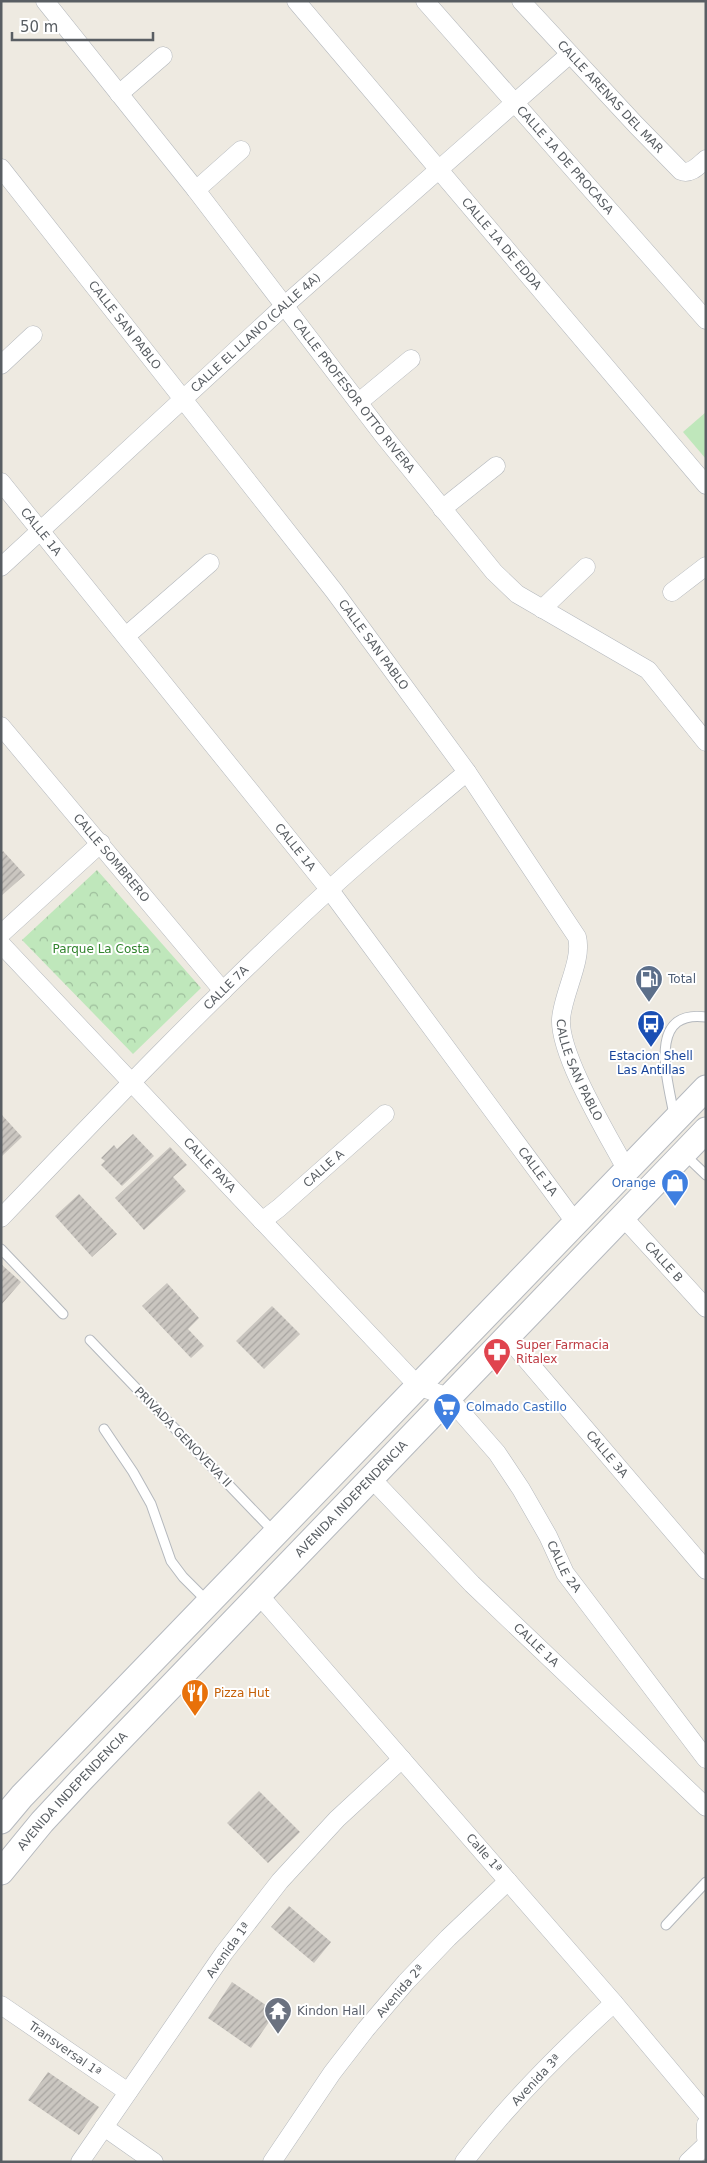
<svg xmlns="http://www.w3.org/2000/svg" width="707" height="2163" viewBox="0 0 707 2163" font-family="'DejaVu Sans',sans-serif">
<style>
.park{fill:url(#park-crowns)}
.garden{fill:#bfe7bb}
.building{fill:url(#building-hatch)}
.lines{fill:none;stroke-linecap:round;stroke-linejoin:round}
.service-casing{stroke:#b4b8bd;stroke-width:11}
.minor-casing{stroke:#b4b8bd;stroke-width:19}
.secondary-casing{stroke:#b5b9bf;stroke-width:27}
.service{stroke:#fff;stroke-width:9}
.minor{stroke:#fff;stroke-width:18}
.secondary{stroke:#fff;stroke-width:25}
.labels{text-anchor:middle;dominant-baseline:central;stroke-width:4;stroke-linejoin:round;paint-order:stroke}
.street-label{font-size:12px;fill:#595e63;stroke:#fff}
.park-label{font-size:12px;fill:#32852e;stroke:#fff}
.service-label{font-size:12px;fill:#4e5e75;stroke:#fff;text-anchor:start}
.transit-label{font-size:12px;fill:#164399;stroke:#fff}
.shop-label{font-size:12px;fill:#366cbe;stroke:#fff;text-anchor:end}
.health-label{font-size:12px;fill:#be3a42;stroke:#fff;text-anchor:start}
.food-label{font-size:12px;fill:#c56008;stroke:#fff;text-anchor:start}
.worship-label{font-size:12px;fill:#5b616d;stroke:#fff;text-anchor:start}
</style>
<defs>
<pattern id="park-crowns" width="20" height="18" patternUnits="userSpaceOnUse" patternTransform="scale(1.25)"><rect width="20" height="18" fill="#bfe7bb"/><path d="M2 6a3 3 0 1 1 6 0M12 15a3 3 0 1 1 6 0" fill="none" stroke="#9ebe9c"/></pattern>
<pattern id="building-hatch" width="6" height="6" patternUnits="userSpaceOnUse" patternTransform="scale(1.25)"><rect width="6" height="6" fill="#cac6c0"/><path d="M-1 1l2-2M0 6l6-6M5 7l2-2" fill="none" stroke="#a7a4a0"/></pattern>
</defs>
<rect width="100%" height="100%" fill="#eeeae1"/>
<!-- park -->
<path class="park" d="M97 870 201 988 133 1054 22 940Z"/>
<!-- garden -->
<path class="garden" d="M706 412V459L683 432Z"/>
<!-- building -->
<path class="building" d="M3 851 25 875 1 896V853Z
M1 1114 22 1137 1 1157Z
M133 1134 154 1156 122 1186 101 1165 105 1161 101 1158 114 1145 117 1149Z
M170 1147 187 1165 173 1177 186 1191 144 1230 115 1198Z
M79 1194 117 1234 92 1257 55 1216Z
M1 1264 21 1282 1 1305Z
M167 1283 199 1318 188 1329 204 1346 191 1358 142 1306Z
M272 1306 300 1334 264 1369 236 1341Z
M259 1791 300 1832 268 1863 227 1823Z
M289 1906 331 1942 314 1963 271 1927Z
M232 1982 276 2012 251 2048 208 2018Z
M48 2072 99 2107 79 2135 28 2100Z"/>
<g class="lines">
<defs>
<path id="service" d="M674 1115C668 1081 646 1009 706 1017
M684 1154 706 1175
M1 1249 63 1314
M90 1340 275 1533
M104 1429 133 1472 151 1504 171 1561 183 1577 208 1602
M666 1925 706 1882"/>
<g id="minor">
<path id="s1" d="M45 1 196 190 383 435 494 572 517 594 648 670 706 742"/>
<path id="s2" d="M296 1 706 485"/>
<path id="s3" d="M425 1 706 320"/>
<path id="s4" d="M521 1 636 125 681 171C691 175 699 165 706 159"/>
<path d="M119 94 163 56"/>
<path id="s5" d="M1 168 334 591 467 772 577 937C583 960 563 993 561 1019 559 1055 608 1135 626 1169"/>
<path d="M196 190 241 150"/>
<path d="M1 365 33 335"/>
<path d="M359 402 411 359"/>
<path id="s6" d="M1 482 329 889 575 1222"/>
<path d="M442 509 496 466"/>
<path id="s7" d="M1 567 284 306 570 54"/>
<path d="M672 592 706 566"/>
<path d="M542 609 586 567"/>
<path d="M126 636 210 563"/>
<path id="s8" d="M1 726 223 991"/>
<path d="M1 934 101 843"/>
<path id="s9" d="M1 944 418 1386 448 1397 497 1453 521 1489 548 1536 565 1573 706 1759"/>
<path id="s10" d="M622 1216 706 1308"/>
<path id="s11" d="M1 1218C108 1106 215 994 329 890 373 849 421 811 467 772"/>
<path id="s12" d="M262 1221 279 1208 385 1114"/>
<path id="s13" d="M507 1337 706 1570"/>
<path id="s14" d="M371 1478 472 1584 706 1807"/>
<path d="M259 1595 614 2003 706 2113"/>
<path d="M1 2005 128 2092"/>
<path d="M706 2124V2138"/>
<path d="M104 2127 154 2162"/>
<path d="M80 2162 224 1953 280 1881 337 1819 402 1759"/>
<path d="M272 2162 332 2073 366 2029 406 1982 448 1938 508 1881"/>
<path d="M464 2162C508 2104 561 2051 614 2003"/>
<path d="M688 2162 706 2145"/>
</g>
<g id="secondary">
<path d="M1 1821 22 1796 706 1088"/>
<path id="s15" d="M1 1872 42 1822 81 1780 706 1130"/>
</g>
</defs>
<!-- service casing -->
<use href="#service" class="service-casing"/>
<!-- minor casing -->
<use href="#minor" class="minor-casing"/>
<!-- secondary casing -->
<use href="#secondary" class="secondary-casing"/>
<!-- service -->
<use href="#service" class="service"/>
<!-- minor -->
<use href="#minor" class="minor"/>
<!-- secondary -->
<use href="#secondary" class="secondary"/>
</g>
<!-- icons -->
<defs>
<symbol id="fuel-pin" viewBox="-11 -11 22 30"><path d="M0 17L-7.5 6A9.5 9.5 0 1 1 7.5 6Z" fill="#5c6f8a" stroke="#fff"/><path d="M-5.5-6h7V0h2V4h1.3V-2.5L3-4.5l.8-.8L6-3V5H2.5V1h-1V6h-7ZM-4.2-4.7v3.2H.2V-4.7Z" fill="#fff"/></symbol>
<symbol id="bus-pin" viewBox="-11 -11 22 30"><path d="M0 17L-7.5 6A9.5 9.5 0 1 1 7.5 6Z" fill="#1a4fb4" stroke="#fff"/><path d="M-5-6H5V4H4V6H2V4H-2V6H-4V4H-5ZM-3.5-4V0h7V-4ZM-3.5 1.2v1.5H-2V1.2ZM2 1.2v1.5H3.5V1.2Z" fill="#fff"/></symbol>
<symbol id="shop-pin" viewBox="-11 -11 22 30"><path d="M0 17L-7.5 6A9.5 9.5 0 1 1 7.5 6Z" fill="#3f7fe0" stroke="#fff"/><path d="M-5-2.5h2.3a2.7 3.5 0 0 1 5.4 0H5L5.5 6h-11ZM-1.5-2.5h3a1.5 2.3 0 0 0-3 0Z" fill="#fff"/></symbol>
<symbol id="pharmacy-pin" viewBox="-11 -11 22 30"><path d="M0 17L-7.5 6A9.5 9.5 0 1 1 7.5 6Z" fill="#e0444e" stroke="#fff"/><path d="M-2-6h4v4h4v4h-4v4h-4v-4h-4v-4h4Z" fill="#fff"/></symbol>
<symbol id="supermarket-pin" viewBox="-11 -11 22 30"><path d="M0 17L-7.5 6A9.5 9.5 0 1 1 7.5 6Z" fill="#3f7fe0" stroke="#fff"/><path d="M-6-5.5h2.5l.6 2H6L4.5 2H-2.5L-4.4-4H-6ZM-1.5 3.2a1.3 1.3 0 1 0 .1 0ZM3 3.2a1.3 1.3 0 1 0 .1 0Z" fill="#fff"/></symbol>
<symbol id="restaurant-pin" viewBox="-11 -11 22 30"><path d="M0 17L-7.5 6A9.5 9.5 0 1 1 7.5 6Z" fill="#e8710a" stroke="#fff"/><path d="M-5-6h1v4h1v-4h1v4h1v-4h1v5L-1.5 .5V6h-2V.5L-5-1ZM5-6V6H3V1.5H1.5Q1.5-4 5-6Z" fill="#fff"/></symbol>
<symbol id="temple-pin" viewBox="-11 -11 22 30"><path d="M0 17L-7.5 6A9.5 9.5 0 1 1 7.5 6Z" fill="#6b7280" stroke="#fff"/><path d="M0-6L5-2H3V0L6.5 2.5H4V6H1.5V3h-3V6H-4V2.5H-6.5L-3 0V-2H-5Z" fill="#fff"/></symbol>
</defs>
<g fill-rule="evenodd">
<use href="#fuel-pin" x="633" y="963" width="32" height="43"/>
<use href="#bus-pin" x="635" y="1008" width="32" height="43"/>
<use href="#shop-pin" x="659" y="1167" width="32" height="43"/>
<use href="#pharmacy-pin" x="481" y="1336" width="32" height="43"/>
<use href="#supermarket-pin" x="431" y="1391" width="32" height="43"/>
<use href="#restaurant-pin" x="179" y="1677" width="32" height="43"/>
<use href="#temple-pin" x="262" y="1995" width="32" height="43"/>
</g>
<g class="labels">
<!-- street labels -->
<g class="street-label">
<text stroke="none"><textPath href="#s4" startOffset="131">CALLE ARENAS DEL MAR</textPath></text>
<text stroke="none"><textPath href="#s3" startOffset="212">CALLE 1A DE PROCASA</textPath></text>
<text stroke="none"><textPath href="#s2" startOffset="318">CALLE 1A DE EDDA</textPath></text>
<text stroke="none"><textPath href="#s5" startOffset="200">CALLE SAN PABLO</textPath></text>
<text stroke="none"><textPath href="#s7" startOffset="346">CALLE EL LLANO (CALLE 4A)</textPath></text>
<text stroke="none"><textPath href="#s1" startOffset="501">CALLE PROFESOR OTTO RIVERA</textPath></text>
<text stroke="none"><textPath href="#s6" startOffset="64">CALLE 1A</textPath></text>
<text stroke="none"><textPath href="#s5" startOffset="605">CALLE SAN PABLO</textPath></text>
<text stroke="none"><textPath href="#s6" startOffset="469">CALLE 1A</textPath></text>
<text stroke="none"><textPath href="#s8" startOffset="172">CALLE SOMBRERO</textPath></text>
<text stroke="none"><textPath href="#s11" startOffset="322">CALLE 7A</textPath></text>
<text stroke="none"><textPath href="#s5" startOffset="1100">CALLE SAN PABLO</textPath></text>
<text stroke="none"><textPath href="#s9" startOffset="304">CALLE PAYA</textPath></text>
<text stroke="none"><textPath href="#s12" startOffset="81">CALLE A</textPath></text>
<text stroke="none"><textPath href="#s6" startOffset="874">CALLE 1A</textPath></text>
<text stroke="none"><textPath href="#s10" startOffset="62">CALLE B</textPath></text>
<text transform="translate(183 1437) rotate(46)">PRIVADA GENOVEVA II</text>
<text stroke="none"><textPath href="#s13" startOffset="154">CALLE 3A</textPath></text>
<text stroke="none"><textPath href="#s15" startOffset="512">AVENIDA INDEPENDENCIA</textPath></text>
<text stroke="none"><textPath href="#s9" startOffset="846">CALLE 2A</textPath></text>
<text stroke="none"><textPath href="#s14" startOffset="235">CALLE 1A</textPath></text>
<text stroke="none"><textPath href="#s15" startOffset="108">AVENIDA INDEPENDENCIA</textPath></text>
<text transform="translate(484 1853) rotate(49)">Calle 1ª</text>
<text transform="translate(228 1950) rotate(-54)">Avenida 1ª</text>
<text transform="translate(400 1991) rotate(-49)">Avenida 2ª</text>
<text transform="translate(65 2049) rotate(35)">Transversal 1ª</text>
<text transform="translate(536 2080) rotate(-47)">Avenida 3ª</text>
</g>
<!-- park labels -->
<g class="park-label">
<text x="101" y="949">Parque La Costa</text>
</g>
<!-- service labels -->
<g class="service-label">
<text x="668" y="979">Total</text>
</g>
<!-- transit labels -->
<g class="transit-label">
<text x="651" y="1056">Estacion Shell<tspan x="651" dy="14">Las Antillas</tspan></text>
</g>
<!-- shop labels -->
<g class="shop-label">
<text x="656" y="1183">Orange</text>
<text x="466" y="1407" text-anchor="start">Colmado Castillo</text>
</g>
<!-- health labels -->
<g class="health-label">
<text x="516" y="1345">Super Farmacia<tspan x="516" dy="14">Ritalex</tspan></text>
</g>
<!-- food labels -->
<g class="food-label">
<text x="214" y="1693">Pizza Hut</text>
</g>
<!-- worship labels -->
<g class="worship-label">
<text x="297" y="2011">Kindon Hall</text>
</g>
</g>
<!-- border -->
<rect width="707" height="2163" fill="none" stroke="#595e63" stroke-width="5"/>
<!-- scale -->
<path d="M12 32v8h141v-8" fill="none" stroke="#595e63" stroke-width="2.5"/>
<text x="20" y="32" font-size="15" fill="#595e63" stroke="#ffffff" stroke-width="4" paint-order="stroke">50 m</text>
</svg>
